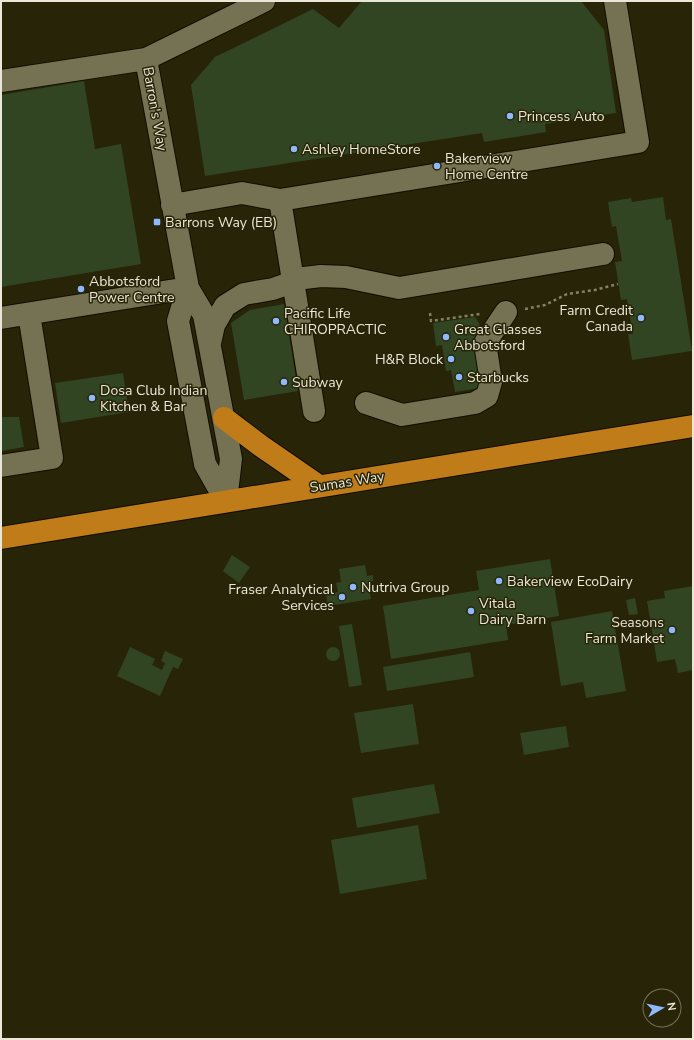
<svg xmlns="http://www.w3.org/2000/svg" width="694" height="1040" viewBox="0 0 694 1040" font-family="'Nunito Sans',sans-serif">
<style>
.building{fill:#314522}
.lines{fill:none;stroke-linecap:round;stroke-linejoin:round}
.minor-casing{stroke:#110d00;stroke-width:24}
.highway-casing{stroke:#110d00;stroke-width:24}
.path{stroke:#838069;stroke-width:2.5;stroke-dasharray:3 3;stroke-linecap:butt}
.minor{stroke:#757153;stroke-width:22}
.highway{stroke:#c07c19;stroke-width:22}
.poi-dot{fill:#8eb9fc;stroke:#282407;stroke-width:1.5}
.labels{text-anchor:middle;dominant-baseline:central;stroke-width:3;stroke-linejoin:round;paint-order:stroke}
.street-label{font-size:14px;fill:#e9e7d7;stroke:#282407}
.poi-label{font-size:14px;fill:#e9e7d7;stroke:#282407;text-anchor:start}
</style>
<rect width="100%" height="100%" fill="#282407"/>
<!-- building -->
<path class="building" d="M362 1H581L604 30 616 113 545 124 546 132 484 142 482 133 205 176 191 85 215 57 313 9 339 28Z
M84 81 95 149 121 144 141 264 1 287V95Z
M663 197 666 220 671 219 692 351 632 360 628 334H633L627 299 621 300 615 262 622 261 616 226 612 227 608 202 631 198 632 202Z
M284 304 298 391 244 400 231 323 250 310Z
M475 317 479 323 482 337V378L479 382 480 388 455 392 451 370 446 371 442 345 436 346 433 323Z
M123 373 129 412 61 423 55 383Z
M1 417H19L24 447 1 451Z
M232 555 250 567 239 583 223 571Z
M550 559 559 616 506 625 508 640 391 659 383 606 479 590 476 571Z
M365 565 367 576 373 575V581L368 582 371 599 328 606 326 594 338 592 336 583 341 582 339 569Z
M693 586V670L678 673 675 659 657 662 647 601 665 598 664 591Z
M635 598 638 614 629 615 626 600Z
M612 611 626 691 586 698 583 682 561 686 551 622Z
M352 624 362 685 349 687 339 626Z
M326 654a7 7 0 1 1 14 0a7 7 0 1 1-14 0Z
M130 647 155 659 152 665 162 670 165 663 161 661 165 651 183 659 178 669 173 667 160 696 117 676Z
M470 652 474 677 387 691 383 667Z
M413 704 419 744 361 753 354 713Z
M566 726 569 747 524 755 520 733Z
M434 784 440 813 357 828 352 798Z
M418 825 427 879 340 894 331 840Z"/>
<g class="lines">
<defs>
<path id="minor" d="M146 59 188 288 204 315 231 459 226 501
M1 81 146 59 264 1
M280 200 314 411
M172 205 242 193 280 200 638 142 615 1
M188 288 178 321 205 464 226 501
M1 318 188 288
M210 343 214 325 225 306 244 294 273 289 304 278 321 276 346 277 399 288 603 254
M366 403 402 415 475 403 487 396 491 382 485 343 506 312
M1 466 52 458 29 314"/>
<path id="highway" d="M224 418 261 446 319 486
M1 538 693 426"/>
</defs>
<!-- minor casing -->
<use href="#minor" class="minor-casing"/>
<!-- highway casing -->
<use href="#highway" class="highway-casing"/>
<!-- path -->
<path class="path" d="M525 309 545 305 567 294 595 290 618 284
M430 313 431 321 480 314"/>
<!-- minor -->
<use href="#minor" class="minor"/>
<!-- highway -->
<use href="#highway" class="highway"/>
</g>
<!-- markers -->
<g class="poi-dot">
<circle cx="510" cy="116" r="4"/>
<circle cx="294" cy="149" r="4"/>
<circle cx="437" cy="166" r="4"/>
<rect x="153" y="218" width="8" height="8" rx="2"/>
<circle cx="81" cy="289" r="4"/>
<circle cx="641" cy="318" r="4"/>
<circle cx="276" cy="321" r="4"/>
<circle cx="446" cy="337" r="4"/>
<circle cx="451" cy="359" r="4"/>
<circle cx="459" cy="377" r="4"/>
<circle cx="284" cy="382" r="4"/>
<circle cx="92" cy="398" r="4"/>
<circle cx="499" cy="581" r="4"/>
<circle cx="353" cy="587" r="4"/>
<circle cx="342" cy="597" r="4"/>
<circle cx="471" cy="611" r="4"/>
<circle cx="672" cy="630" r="4"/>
</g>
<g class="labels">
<!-- street labels -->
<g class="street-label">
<text transform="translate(155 109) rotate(80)">Barron's Way</text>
<text transform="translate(347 482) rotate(-9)">Sumas Way</text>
</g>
<!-- poi labels -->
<g class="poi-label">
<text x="518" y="116">Princess Auto</text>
<text x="302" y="149">Ashley HomeStore</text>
<text x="445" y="158">Bakerview<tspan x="445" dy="16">Home Centre</tspan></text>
<text x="165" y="222">Barrons Way (EB)</text>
<text x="89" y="281">Abbotsford<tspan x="89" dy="16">Power Centre</tspan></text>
<text x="633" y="310" text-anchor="end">Farm Credit<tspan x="633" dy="16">Canada</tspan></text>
<text x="284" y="313">Pacific Life<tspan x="284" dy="16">CHIROPRACTIC</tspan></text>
<text x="454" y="329">Great Glasses<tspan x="454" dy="16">Abbotsford</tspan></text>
<text x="443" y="359" text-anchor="end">H&amp;R Block</text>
<text x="467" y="377">Starbucks</text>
<text x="292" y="382">Subway</text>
<text x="100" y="390">Dosa Club Indian<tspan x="100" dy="16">Kitchen &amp; Bar</tspan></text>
<text x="507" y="581">Bakerview EcoDairy</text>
<text x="361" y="587">Nutriva Group</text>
<text x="334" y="589" text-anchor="end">Fraser Analytical<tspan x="334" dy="16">Services</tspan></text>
<text x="479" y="603">Vitala<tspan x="479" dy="16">Dairy Barn</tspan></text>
<text x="664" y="622" text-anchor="end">Seasons<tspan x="664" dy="16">Farm Market</tspan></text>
</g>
</g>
<!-- border -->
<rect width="694" height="1040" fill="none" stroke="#e9e7d7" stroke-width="4"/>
<!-- north arrow -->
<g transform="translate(662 1008) rotate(81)"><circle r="19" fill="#282407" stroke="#75725a"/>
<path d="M0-3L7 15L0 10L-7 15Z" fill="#8eb9fc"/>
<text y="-6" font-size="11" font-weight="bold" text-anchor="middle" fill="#e9e7d7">N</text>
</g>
</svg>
